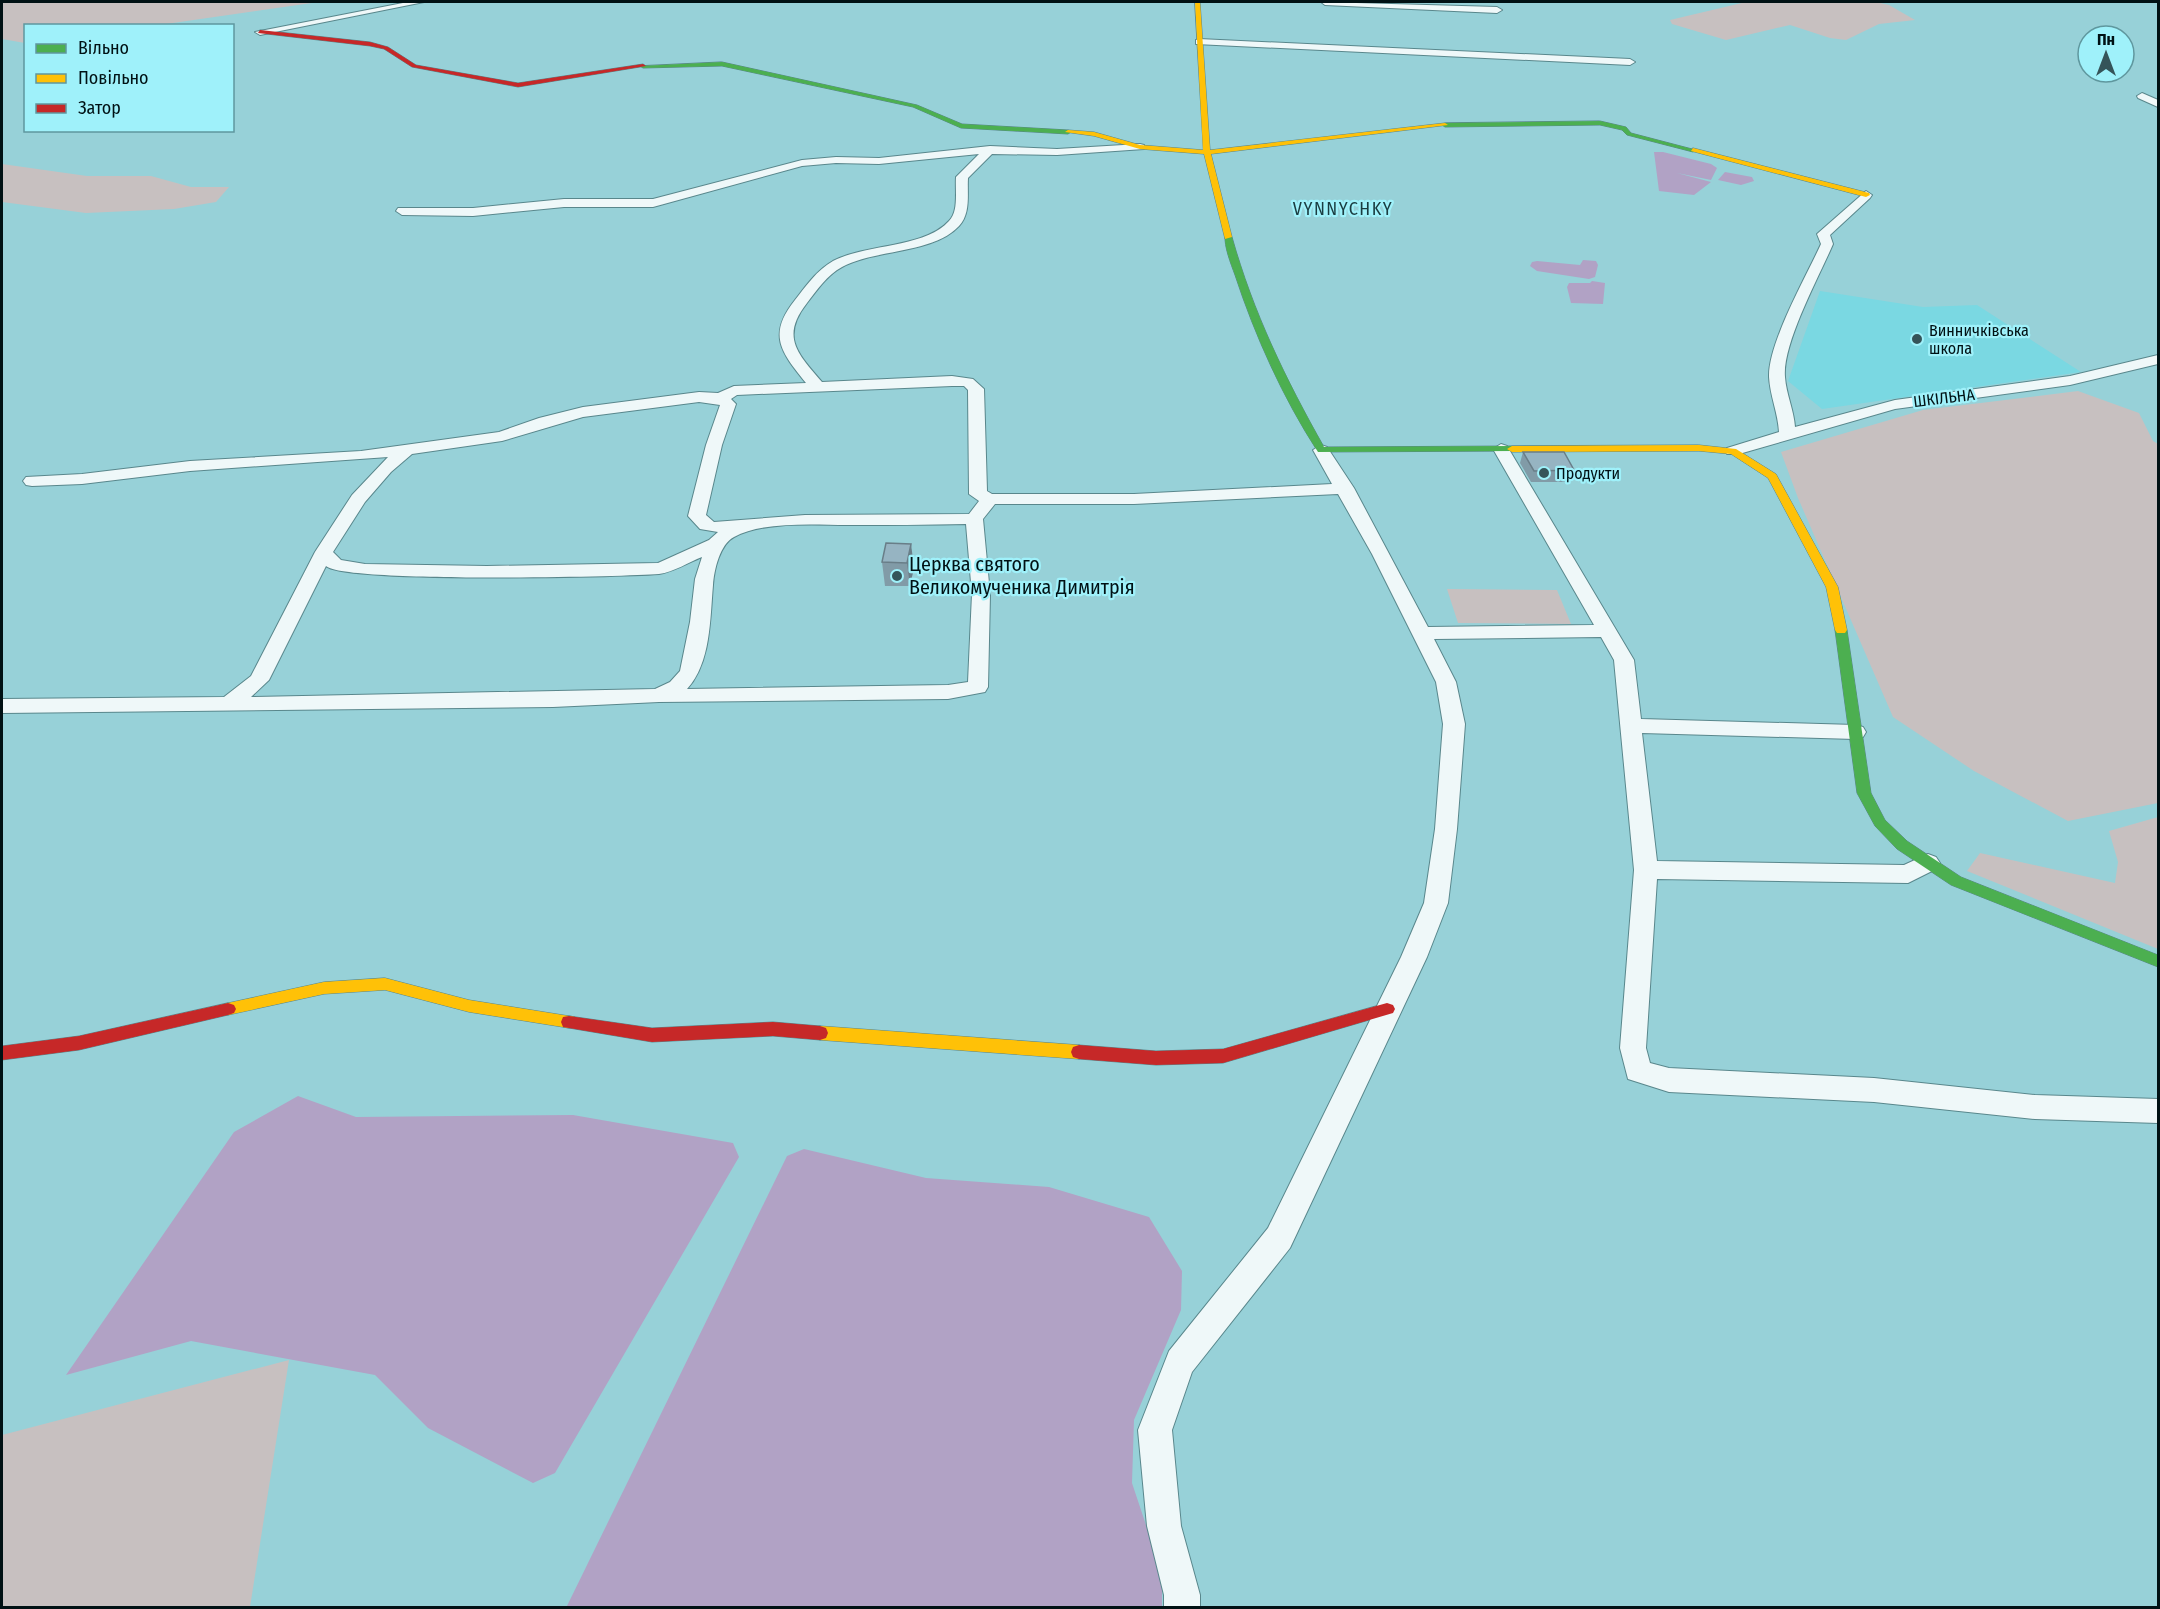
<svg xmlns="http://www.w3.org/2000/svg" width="2160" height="1609" viewBox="0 0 2160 1609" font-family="'Fira Sans Condensed',sans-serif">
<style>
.built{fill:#7ad8e2}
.green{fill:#c7c0c0}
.water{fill:#b1a2c5}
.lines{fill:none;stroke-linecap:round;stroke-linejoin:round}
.street-casing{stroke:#59878c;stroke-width:2}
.fast-casing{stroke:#59878c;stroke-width:1}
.slow-casing{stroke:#59878c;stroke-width:1}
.jam-casing{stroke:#59878c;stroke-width:1}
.street{fill:#eff8f9;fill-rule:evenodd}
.fast{fill:#4caf50;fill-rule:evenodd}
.slow{fill:#ffc107;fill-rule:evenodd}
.jam{fill:#c62828;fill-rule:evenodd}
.wall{fill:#819ba7}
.shaded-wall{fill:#697e88}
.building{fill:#96b4c2;stroke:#697e88;stroke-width:1.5}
.poi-dot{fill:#355459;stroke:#9ff1fa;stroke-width:2}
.labels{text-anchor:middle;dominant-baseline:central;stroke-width:4.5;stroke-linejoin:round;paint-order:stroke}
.far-poi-label{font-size:16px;fill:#001114;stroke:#9ff1fa;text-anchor:start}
.far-street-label{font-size:16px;fill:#001114;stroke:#9ff1fa}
.far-quarter-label{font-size:18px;letter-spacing:1.5px;fill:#1a3c40;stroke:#9ff1fa}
.poi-label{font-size:20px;fill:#001114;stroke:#9ff1fa;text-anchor:start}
</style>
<rect width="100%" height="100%" fill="#97d1d8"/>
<!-- built -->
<path class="built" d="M1820 291 1923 307 1977 305 2081 372 1822 409 1788 381Z"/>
<!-- green -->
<path class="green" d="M2 2H319L159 25 26 26 25 43 2 39Z
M1746 2H1876L1889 5 1915 20 1879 24 1846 40 1830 38 1790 25 1726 40 1672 24 1670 20Z
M2 164 87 176H151L191 187H229L216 202 174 209 86 213 2 202Z
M2078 391 2139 413 2153 441 2158 444V803L2068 821 1974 771 1893 717 1798 498 1781 452 1923 410Z
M1447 589 1557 590 1571 624 1458 623Z
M2158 817V949L1967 871 1980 853 2115 883 2118 862 2109 831Z
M289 1360 250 1607H2V1435Z"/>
<!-- water -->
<path class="water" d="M1654 152H1663L1711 164 1717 168 1711 180 1677 173 1711 182 1694 195 1659 191Z
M1725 172 1752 177 1754 181 1741 185 1718 180Z
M1583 260 1596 261 1598 265 1595 277 1589 279 1537 271 1530 266 1532 262 1537 261 1580 265Z
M1592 281 1605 283 1603 304 1571 303 1567 287 1569 283H1590Z
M298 1096 356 1117 573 1115 733 1143 739 1157 555 1473 533 1483 428 1428 375 1375 191 1341 66 1375 234 1132Z
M804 1149 926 1178 1049 1187 1149 1217 1182 1271 1181 1310 1134 1420 1132 1483 1162 1573V1607L566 1608 787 1156Z"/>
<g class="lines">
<defs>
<path id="street" d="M408 2H424L260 35 255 32Z
M1321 2 1497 7 1502 10 1497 13 1325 5Z
M1199 39 1630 59 1635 62 1630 65 1196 44V40Z
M2142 93 2158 100V107L2138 98 2137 96Z
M1140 144 1144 145V149L1057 155 992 154 968 178C967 194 971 213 959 226 933 254 875 249 842 267 827 275 817 290 807 303 780 337 798 354 822 382L952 376 973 379 984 389 987 491 992 494H1134L1332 484 1313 450 1321 445 1327 447 1354 488 1428 627 1594 625 1493 449 1501 444 1507 446 1634 660 1641 719 1855 725 1863 727 1866 732 1863 737 1855 739 1642 733 1657 861 1904 865 1928 854 1936 857 1940 863 1936 869 1908 883 1657 879 1646 1048 1650 1063 1669 1068 1874 1078 2035 1095 2158 1099V1123L2035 1119 1874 1102 1669 1092 1628 1079 1620 1048 1634 870 1614 660 1601 637 1434 639 1456 682 1465 724 1457 829 1448 903 1427 957 1290 1248 1192 1372 1172 1430 1181 1526 1200 1595V1608H1164V1595L1147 1526 1138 1430 1169 1351 1268 1228 1401 957 1424 903 1435 829 1443 724 1436 682 1372 554 1338 494 1134 504H995L983 519 990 594 988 687 985 692 948 699 659 702 553 707 2 713V699L224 697 251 676 315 552 352 495 388 457 190 471 82 484 32 486 26 485 23 481 26 477 82 474 190 461 361 451 499 432 539 418 583 407 699 392 718 393 734 386 806 383C781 352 767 335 795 300 806 286 817 270 833 261 865 244 925 248 949 221 959 211 955 191 956 177L979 154 879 164 836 163 802 166 653 207H564L473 216 402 215 396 211 398 208H473L564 199H653L802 160 836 157 879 158 990 146 1057 149ZM952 386H964L968 390 969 494 979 501 969 514 805 515 714 522 706 515 722 445 736 404 731 399 737 395ZM699 402 720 405 706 445 688 516 700 529 718 532 709 540 658 563 487 566 365 564 341 560 333 552 365 502 391 472 412 454 502 441 583 417ZM966 524 972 594 968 682 948 685 687 689C711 663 710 619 713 585 714 570 720 544 734 537 763 521 814 525 847 525 886 525 926 525 966 524ZM702 557 695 579 690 622 680 671 670 682 655 689 251 697 269 680 326 566C344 583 619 577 659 574 674 572 689 562 702 557Z
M1866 191 1872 195 1870 198 1830 235 1833 244C1819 277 1782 344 1785 377 1786 394 1794 410 1795 427L1895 400 2070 376 2158 355V364L2070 385 1895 409 1739 454H1727L1725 451 1727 448 1779 432C1778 413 1770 396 1769 377 1768 343 1806 277 1821 244L1817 234Z"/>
<path id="fast" d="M722 62 917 105 962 124 1068 130 1071 132 1068 134 961 128 913 107 722 66 643 68 640 66Z
M1600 121 1626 127 1631 133 1696 150 1693 152 1627 135 1622 130 1600 125 1445 127 1442 125 1445 123Z
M1225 235 1232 237C1253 312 1286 380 1324 447L1512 446 1517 449 1515 451 1318 452C1283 398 1255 336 1235 275 1231 264 1224 247 1225 235Z
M1841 626 1847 630 1871 793 1885 820 1907 841 1961 877 2158 955V967L1951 885 1897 849 1875 826 1857 793 1835 630Z"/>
<path id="slow" d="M1195 2H1200L1210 150 1445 123 1448 125 1211 154 1232 237 1225 239 1204 154 1140 149 1094 136 1065 132 1068 130 1094 132 1140 145 1203 150Z
M1693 148 1869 193 1870 195 1866 197 1691 151Z
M1699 445 1736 449 1776 474 1838 587 1847 630 1845 633H1837L1835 630 1826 587 1768 478 1731 454 1699 451 1512 452 1507 449 1512 446Z
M385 978 469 1000 569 1016 575 1017 577 1022 575 1027 569 1028 469 1012 385 990 324 994 228 1015 222 1013 220 1009 222 1005 228 1003 324 982Z
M820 1026 1079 1045 1085 1047 1087 1052 1085 1057 1079 1059 820 1040 814 1038 812 1033 814 1028Z"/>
<path id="jam" d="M260 30 370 42 388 47 416 65 518 83 643 64 646 66 518 87 412 67 384 49 370 46 258 33Z
M228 1003 234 1005 236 1009 234 1013 228 1015 79 1050 2 1060V1046L79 1036Z
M1387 1003 1393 1005 1395 1009 1393 1013 1223 1063 1156 1065 1079 1059 1073 1057 1071 1052 1073 1047 1079 1045 1156 1051 1223 1049Z
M569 1016 652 1028 773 1022 820 1026 826 1028 828 1033 826 1038 820 1040 773 1036 652 1042 563 1027 561 1022 563 1017Z"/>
</defs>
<!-- street casing -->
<use href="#street" class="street-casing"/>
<!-- fast casing -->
<use href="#fast" class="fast-casing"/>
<!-- slow casing -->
<use href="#slow" class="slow-casing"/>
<!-- jam casing -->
<use href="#jam" class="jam-casing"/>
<!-- street -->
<use href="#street" class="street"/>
<!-- fast -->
<use href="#fast" class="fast"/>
<!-- slow -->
<use href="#slow" class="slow"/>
<!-- jam -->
<use href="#jam" class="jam"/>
</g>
<!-- wall -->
<path class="wall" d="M1523 452 1574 470 1570 482H1531L1520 463Z
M886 543 914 567 910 586H885L882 562Z"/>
<!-- shaded-wall -->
<path class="shaded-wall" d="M911 544 914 567 910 586 907 563Z"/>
<!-- building -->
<path class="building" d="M1523 452H1564L1574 470 1534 471Z
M886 543 911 544 907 563 882 562Z"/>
<!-- markers -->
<g class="poi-dot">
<circle cx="1917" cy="339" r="6"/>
<circle cx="1544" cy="473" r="6"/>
<circle cx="897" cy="576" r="6"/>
</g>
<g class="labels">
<!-- far-poi labels -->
<g class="far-poi-label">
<text x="1929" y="330">Винничківська<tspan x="1929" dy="18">школа</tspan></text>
<text x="1556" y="473">Продукти</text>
</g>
<!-- far-street labels -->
<g class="far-street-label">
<text transform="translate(1944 398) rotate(-7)">ШКІЛЬНА</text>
</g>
<!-- far-quarter labels -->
<g class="far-quarter-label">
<text x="1343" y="209">VYNNYCHKY</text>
</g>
<!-- poi labels -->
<g class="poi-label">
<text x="909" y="564">Церква святого<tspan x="909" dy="23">Великомученика Димитрія</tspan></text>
</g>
</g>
<!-- border -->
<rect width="2160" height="1609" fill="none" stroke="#001114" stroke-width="6"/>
<!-- legend -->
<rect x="24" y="24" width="210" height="108" fill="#9ff1fa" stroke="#5f979e" stroke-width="1.5"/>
<rect x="36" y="44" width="30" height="9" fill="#4caf50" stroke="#5f979e" stroke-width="1.5"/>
<text x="78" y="54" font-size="18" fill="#001114">Вільно</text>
<rect x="36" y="74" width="30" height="9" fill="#ffc107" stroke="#5f979e" stroke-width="1.5"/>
<text x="78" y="84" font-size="18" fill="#001114">Повільно</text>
<rect x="36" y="104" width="30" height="9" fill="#c62828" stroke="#5f979e" stroke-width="1.5"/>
<text x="78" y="114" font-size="18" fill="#001114">Затор</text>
<!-- north arrow -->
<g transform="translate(2106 54)"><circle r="28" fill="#9ff1fa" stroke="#5f979e" stroke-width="1.5"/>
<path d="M0-4.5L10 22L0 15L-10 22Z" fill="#355459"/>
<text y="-9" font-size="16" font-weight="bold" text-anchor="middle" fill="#001114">Пн</text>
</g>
</svg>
